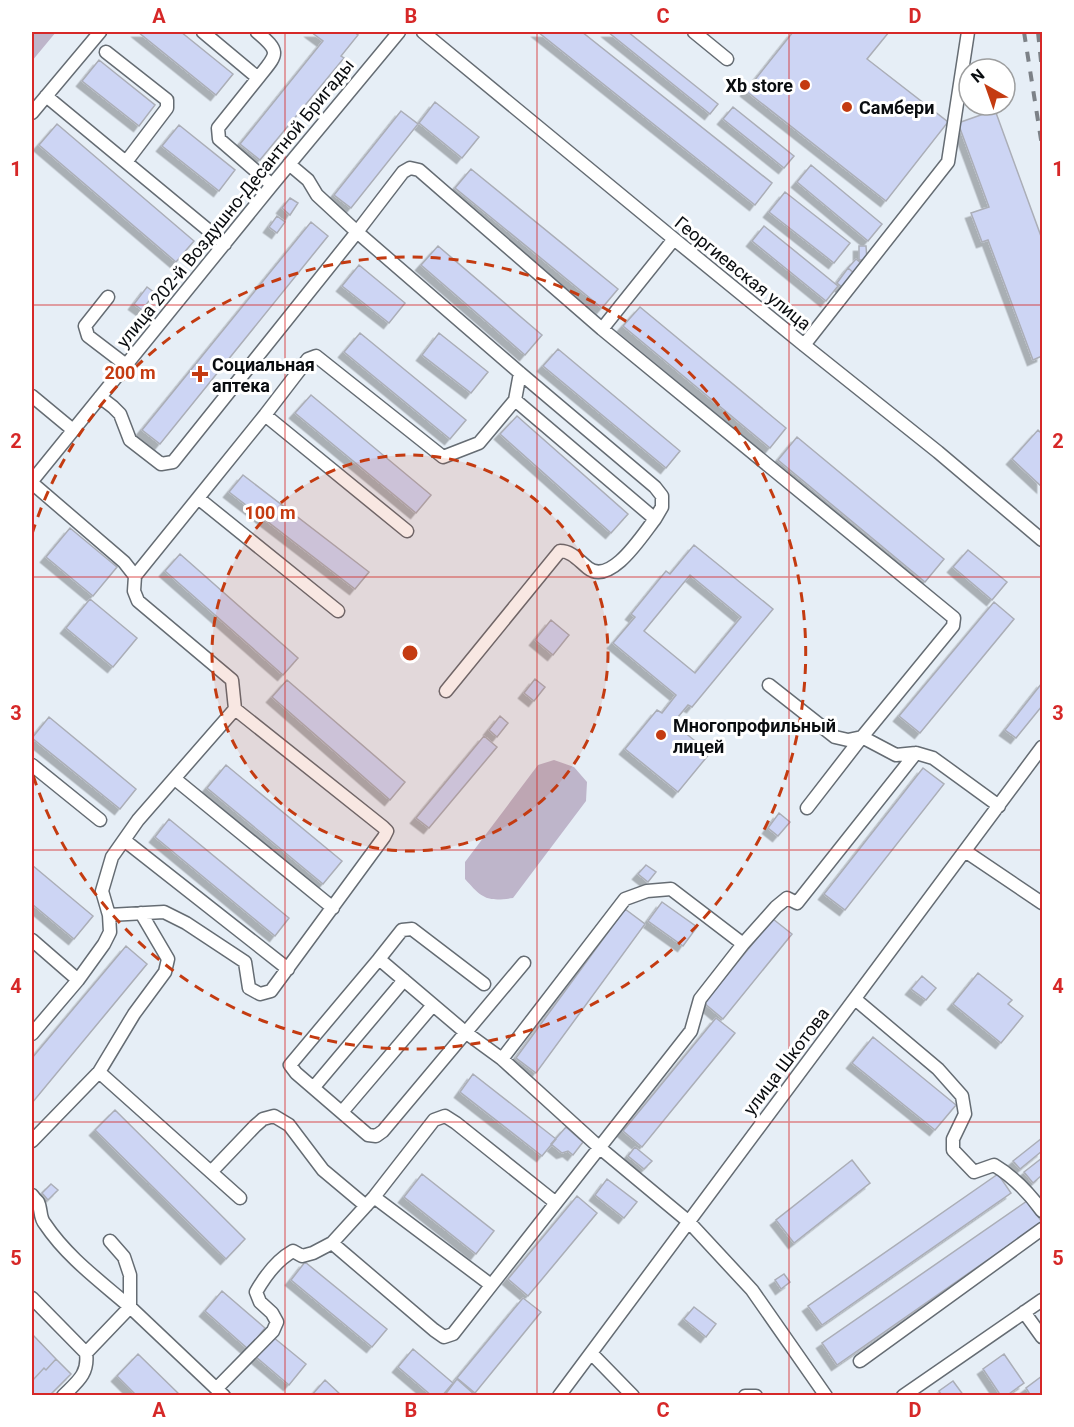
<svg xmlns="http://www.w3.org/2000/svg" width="1074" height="1427" viewBox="0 0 1074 1427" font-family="Roboto,sans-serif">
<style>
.garden{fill:#beb5ca}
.building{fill:#cdd5f4;stroke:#abaeb7;stroke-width:1.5;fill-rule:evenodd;filter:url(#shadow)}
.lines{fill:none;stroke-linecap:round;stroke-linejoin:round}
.minor-casing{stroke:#656c73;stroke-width:15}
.minor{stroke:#fff;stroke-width:12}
.rail{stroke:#7c8187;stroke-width:4;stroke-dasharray:10 10;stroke-linecap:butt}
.grid{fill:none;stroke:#d62828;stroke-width:1.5;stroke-opacity:0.55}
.ring{fill:none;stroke:#c43b11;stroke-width:3;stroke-dasharray:10 8}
.poi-dot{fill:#c43b11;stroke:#fff;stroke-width:2}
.labels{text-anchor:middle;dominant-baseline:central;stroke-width:6;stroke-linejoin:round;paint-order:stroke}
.poi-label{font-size:18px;font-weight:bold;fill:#0a0d10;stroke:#fff;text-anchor:start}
.street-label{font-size:18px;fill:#0a0d10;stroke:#fff}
.centre{fill:#c43b11;stroke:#fff;stroke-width:3}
.ring-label{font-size:18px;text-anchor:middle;font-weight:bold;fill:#c43b11;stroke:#fff;stroke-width:6;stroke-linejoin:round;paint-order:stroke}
.neatline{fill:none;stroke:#d62828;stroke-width:2}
.grid-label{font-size:20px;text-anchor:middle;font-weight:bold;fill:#d62828}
</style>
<defs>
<filter id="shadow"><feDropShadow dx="-5.5" dy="5.5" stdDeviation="0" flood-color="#0004"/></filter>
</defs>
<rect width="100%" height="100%" fill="#e6eef6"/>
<!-- garden -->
<path class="garden" d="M32 32H56L32 61Z
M554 760 574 767 587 782 586 801 513 898C486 902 482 898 465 879V862L538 765Z"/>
<!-- building -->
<path class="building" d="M138 32H181L233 74 216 95Z
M311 32H354L358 35 341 56 344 58 260 160 240 144 323 41Z
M538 32H582L772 183 755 205Z
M608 32H628L718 104 710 114Z
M793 32H889L867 59 948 122 886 201 746 91Z
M99 60 155 105 139 126 82 81Z
M435 102 479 137 462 158 419 123Z
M733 107 794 156 784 168 723 119Z
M995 110 1042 239V356L1033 360 988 240 982 242 971 213 989 207 958 123Z
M401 111 418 124 351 208 334 195Z
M57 124 194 241 176 262 39 145Z
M179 125 235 170 219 191 162 146Z
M811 165 882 224 868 241 797 182Z
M471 169 618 289 602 308 455 188Z
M785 192 850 243 834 263 769 212Z
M290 198 298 203 290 215 282 208Z
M277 216 285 222 277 233 269 227Z
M311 222 328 236 160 444 142 430Z
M764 226 838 286 826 301 752 241Z
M438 246 542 335 525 355 421 265Z
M859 246H866L867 260H859Z
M856 259 862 264 855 274 848 268Z
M359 265 405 303 389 323 342 286Z
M848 268 855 274 844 289 837 283Z
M147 287 155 293 142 310 134 304Z
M640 307 786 428 770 448 623 326Z
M360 333 466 420 450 439 344 352Z
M439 333 488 372 471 393 422 355Z
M558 349 680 451 666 468 543 366Z
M311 395 431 495 416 513 295 413Z
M517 416 628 514 611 533 500 434Z
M1038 430 1042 434V487L1012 459Z
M797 437 944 559 925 582 778 460Z
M243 475 369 572 355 589 229 492Z
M70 528 117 567 93 596 46 557Z
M694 545 773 609 692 707 688 705 673 723 710 753 678 792 625 749 657 710 662 713 676 695 613 643 635 617 631 614 666 571 670 574ZM690 575 741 617 695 673 644 631Z
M968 550 1007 582 992 600 953 567Z
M180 554 298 658 283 675 165 571Z
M90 599 137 638 113 667 66 628Z
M994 602 1014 619 920 733 899 716Z
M551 620 569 635 553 655 535 640Z
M535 679 545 687 534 701 524 693Z
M287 680 405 782 390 800 272 697Z
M1042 683V706L1016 738 1005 730Z
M500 716 508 723 497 737 489 730Z
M49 717 136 789 120 809 32 738Z
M484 736 497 747 429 828 416 818Z
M226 765 342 861 323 884 207 788Z
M923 768 944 784 845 910 824 894Z
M779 813 790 822 778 836 768 828Z
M169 819 289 918 275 936 155 837Z
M32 865 93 916 74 939 32 904Z
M646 865 656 872 648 882 638 874Z
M662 902 697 927 683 946 648 921Z
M625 909 645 924 536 1073 516 1058Z
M773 919 792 934 723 1019 704 1003Z
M126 946 147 964 32 1103V1058Z
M978 973 1012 1000 1008 1004 1023 1016 1001 1043 953 1004Z
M922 976 936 988 926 1000 911 989Z
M716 1018 735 1033 642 1147 623 1131Z
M873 1037 956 1105 935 1130 852 1063Z
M473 1074 556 1139 542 1156 460 1092Z
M115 1110 245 1239 226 1259 95 1130Z
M566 1127 583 1142 573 1155 568 1151 562 1153 551 1144Z
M1042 1138V1151L1020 1169 1013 1161Z
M635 1147 652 1161 644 1169 628 1156Z
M1042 1158V1175L1033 1183 1024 1172Z
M852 1160 870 1183 794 1243 776 1220Z
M422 1174 494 1231 476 1254 404 1197Z
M998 1174 1011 1193 822 1325 808 1306Z
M607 1179 637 1202 624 1218 595 1195Z
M51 1184 58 1190 48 1200 42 1193Z
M577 1196 597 1213 528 1296 508 1279Z
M1027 1201 1042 1222 837 1365 822 1343Z
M305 1262 387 1329 372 1347 291 1280Z
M784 1274 790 1282 781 1289 775 1280Z
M222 1291 265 1328 248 1349 205 1311Z
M523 1298 541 1312 475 1393 457 1378Z
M694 1307 716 1324 706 1337 684 1319Z
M32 1334 56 1359 46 1370 44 1368 32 1381Z
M273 1337 306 1364 289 1385 256 1357Z
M413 1349 453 1383 442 1396H432L398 1367Z
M138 1354 181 1396H137L117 1376Z
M1004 1354 1024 1383 1006 1396H1001L983 1369Z
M56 1359 71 1374 49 1396H32V1381L44 1368 46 1370Z
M1042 1376V1394L1040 1396H1031L1026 1388Z
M457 1379 476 1396H444Z
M325 1380 342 1396H311Z
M953 1381 964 1396H942L939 1391Z"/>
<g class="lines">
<defs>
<path id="minor" d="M203 32 258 78 218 128 219 139 272 185
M257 32C282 53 277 54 258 78
M423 32 674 239 804 345 938 452 1042 540
M694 32 727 59
M106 52 167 100V108L126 162
M46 96 225 244
M32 113 100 32
M108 297 85 326 88 336 126 365
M602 329 954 618 953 626 862 737 896 755 916 753 933 758 999 806
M804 345 948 162 968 32
M32 396 73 430
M100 397 113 407 120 414 130 440 161 464 173 462 357 232 317 195 308 180 289 164
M515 400 520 373
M265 415 407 531
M32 481 272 185 399 32
M32 483 124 562 135 576 134 591 138 601 232 680 235 709 138 820 112 857 102 891 109 915 110 932 104 944 78 980 32 1034
M198 498 265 415 308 359 316 356 443 457 479 443 515 400 655 519C643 534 611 586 588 568 579 561 572 551 560 551L446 691
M655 519 662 507V496L655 487 520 373 357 232 403 172 410 168 419 170 602 329 674 239
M135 576 198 498 338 611
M769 685 835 737 848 740 862 737 807 808
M32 765 100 820
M175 779 333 908
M124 840 288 969
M965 851 1042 903
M109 915 164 912 186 923 245 962 249 988 260 994 271 991 384 837 387 831 383 827 235 709
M32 940 78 980
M379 959 290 1065 296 1073 368 1135 376 1136 383 1131 524 963
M484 984 412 929 402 930 379 959 465 1032 502 1059 600 1148 689 1222 752 1290 826 1396
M855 999 938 1069 962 1096 965 1114 953 1139V1150L974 1172 994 1165C1014 1177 1029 1193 1042 1211
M502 1059 625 899 647 891 671 889 743 944
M99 1072 134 1014 165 972 168 959 141 913
M314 1087 404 980
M342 1112 433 1005
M32 1141 99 1072 240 1198
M211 1172 255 1126 263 1119 274 1116 289 1125 323 1170 366 1206
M32 1195C34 1198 36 1200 38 1202 42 1210 39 1217 45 1224 67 1257 100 1281 130 1307
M374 1197 491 1285
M556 1203 456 1123 445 1116 434 1120 374 1197 332 1243 434 1330 444 1337 453 1334 691 1031 700 999 743 944 776 907 787 898 797 903 916 753
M110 1241 124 1257 130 1275V1307
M32 1298 86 1353
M1024 1312 1042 1337
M591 1353 633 1396
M860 1361 1042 1229
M217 1388 273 1331 277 1322 272 1313 260 1302 256 1292C265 1276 277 1260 293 1251L302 1256 313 1253 332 1243
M63 1396C77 1382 89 1374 86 1353L130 1307 224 1396
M559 1396 1042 747
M745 1396H756
M903 1396 1042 1300"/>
</defs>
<!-- minor casing -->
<use href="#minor" class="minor-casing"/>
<!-- minor -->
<use href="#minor" class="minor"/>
<!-- rail -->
<path class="rail" d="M1024 32 1042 146
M1038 32 1042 71"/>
</g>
<!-- grid -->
<path class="grid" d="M285 32V1396M537 32V1396M789 32V1396M32 305H1042M32 577H1042M32 850H1042M32 1122H1042"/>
<!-- distance rings -->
<circle cx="410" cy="653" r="198" fill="#c43b11" fill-opacity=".12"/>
<g class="ring">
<circle cx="410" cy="653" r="198"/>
<path d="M32 534A396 396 0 1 1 32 772"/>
</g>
<!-- markers -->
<g class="poi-dot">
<circle cx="805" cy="85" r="6"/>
<circle cx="847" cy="107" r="6"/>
<path d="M197 365h6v6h6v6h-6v6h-6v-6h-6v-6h6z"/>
<circle cx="661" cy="735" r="6"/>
</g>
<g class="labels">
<!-- poi labels -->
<g class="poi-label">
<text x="793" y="85" text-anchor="end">Xb store</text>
<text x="859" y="107">Самбери</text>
<text x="212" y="364">Социальная<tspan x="212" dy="21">аптека</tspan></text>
<text x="673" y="725">Многопрофильный<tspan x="673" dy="21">лицей</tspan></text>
</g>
<!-- street labels -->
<g class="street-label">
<text transform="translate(235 203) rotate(-51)">улица 202-й Воздушно-Десантной Бригады</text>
<text transform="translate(743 273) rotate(39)">Георгиевская улица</text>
<text transform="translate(786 1061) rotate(-53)">улица Шкотова</text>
</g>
</g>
<circle cx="410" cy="653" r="9" class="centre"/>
<g class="ring-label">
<text x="130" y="379">200 m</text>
<text x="270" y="519">100 m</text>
</g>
<!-- border -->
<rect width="1074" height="1427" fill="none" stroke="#ffffff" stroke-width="66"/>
<!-- north arrow -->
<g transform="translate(987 87) rotate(320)"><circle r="28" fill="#ffffff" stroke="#9d9e9f" stroke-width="1.5"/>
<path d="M0-4.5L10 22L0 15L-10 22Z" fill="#c43b11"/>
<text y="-9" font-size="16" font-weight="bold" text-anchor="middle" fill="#0a0d10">N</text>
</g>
<rect x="33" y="33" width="1008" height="1361" class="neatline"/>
<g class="grid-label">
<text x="159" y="23">A</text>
<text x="411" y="23">B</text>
<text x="663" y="23">C</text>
<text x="915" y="23">D</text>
<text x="16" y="176">1</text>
<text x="1058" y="176">1</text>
<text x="16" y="448">2</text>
<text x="1058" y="448">2</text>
<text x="16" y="720">3</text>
<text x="1058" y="720">3</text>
<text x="16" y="993">4</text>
<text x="1058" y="993">4</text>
<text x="16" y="1265">5</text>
<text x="1058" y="1265">5</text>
<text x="159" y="1417">A</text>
<text x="411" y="1417">B</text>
<text x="663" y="1417">C</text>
<text x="915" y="1417">D</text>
</g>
</svg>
